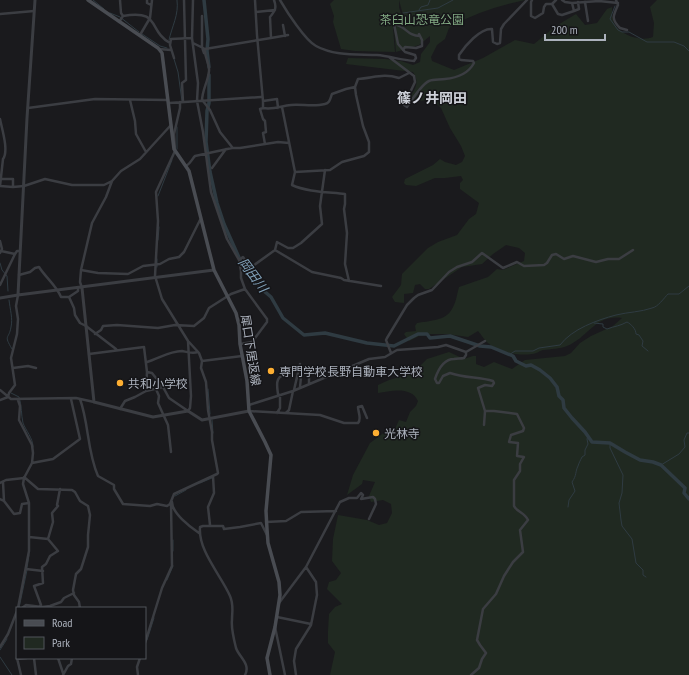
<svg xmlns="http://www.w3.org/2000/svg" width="689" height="675" viewBox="0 0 689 675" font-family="'PT Sans Narrow','Noto Sans JP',sans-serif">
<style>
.green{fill:#202921}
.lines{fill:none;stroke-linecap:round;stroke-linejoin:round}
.stream{stroke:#2f3b42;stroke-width:1}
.river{stroke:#2f3b42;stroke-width:3.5}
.minor{stroke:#3b3d42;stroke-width:2.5}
.tertiary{stroke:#3b3d42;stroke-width:3}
.secondary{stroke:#494c52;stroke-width:3.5}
.poi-dot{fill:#feaf32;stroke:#151518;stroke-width:1.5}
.labels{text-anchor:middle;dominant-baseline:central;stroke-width:3;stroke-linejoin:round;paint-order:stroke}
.park-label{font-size:12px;fill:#82a983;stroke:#151518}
.street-label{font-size:12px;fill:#acb2bd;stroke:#151518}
.poi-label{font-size:12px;fill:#acb2bd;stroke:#151518;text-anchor:start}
.water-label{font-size:13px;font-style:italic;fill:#82a2ba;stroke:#151518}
.quarter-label{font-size:14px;font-weight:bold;fill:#ced1d9;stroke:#151518}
</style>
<rect width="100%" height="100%" fill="#1a1a1d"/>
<!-- green -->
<path class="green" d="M334 0H399V7L401 14 392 16 395 52 355 51 341 49 333 22 334 16 330 4Z
M399 0H525C498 6 472 14 449 28L445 39 437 45 431 57 432 61 454 70 483 58 515 40 534 44 556 26 576 14 585 25 597 23 607 9 612 7C612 12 612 19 614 23 620 35 640 42 653 37L654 23 650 7 657 0H689V675H330L335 652 328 643V631L329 614 335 607 342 604 327 589 329 582 336 580 341 573 332 561 333 539 338 515 367 520 379 525 387 523 392 513 391 504 383 500 371 502 369 496 375 482 363 480 362 484 347 495 353 475 370 443 389 429H395L399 420 406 422 410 412 416 406 418 401C411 386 391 391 378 393V385L389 380 403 376 418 368 427 359 449 352 464 359 473 356H476V364L484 367 494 362 512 369 525 360 565 356 571 353 580 343 591 336 613 326 622 318C595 314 588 338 567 346 560 349 551 349 543 350 539 351 536 354 532 354 518 356 499 353 488 343 484 340 482 335 478 331L468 337 447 334H431L419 336 409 341 404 334 406 332 416 331 415 326 417 323C428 321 446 321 452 309 456 303 457 294 459 287L488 277 497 269 503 270 524 261 525 253 519 248 506 245 493 254 482 264 462 267 429 289H425L420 284 415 285 413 293 404 294V303L395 302 392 297 401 285 402 274 428 248 438 242 457 235 469 219 476 214 479 203 460 189V183L463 180 461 176 445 178H435L416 186 406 185 404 183 405 179 433 165 440 159 445 162 456 165 462 162 465 156 461 146 450 128 441 108 438 105 426 100 413 102 410 98C415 88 420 83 413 72L346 64 348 58 385 59 401 61 413 65 420 62 421 54 430 42V36L419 45 396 52 393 17 403 15Z"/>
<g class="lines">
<!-- stream -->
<path class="stream" d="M93 0 104 9
M615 6 610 19 618 30 622 32H629L647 42H674L684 46 689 51
M419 10 421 7 428 5 430 0
M110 13 120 17 139 32
M403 13 438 8 453 0
M142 34 160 46 167 48
M169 40C172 26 179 15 177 0
M174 59 178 72 182 101
M177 127V149
M158 196 172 160
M158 240 159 227
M0 263 2 270 7 276 8 291
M157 267V259
M9 300C10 309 13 319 11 327 9 340 3 334 12 349
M594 323 603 324V327L607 329C615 326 620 326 627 322 631 324 636 329 636 334L639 335 643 341 642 346 648 351
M509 355 515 351H533L539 348 560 345C572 329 597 320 616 315 628 312 641 312 652 308 658 307 664 298 668 294H679L689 286
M208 389 210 414
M11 393 19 397C22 406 21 415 23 423 26 431 33 438 33 447
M212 420 213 433
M610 443V448L623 475 622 493 619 503 621 520 622 526 632 539 636 563 643 570V575L646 577
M661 465 679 454 685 447 684 440 687 433H689
M200 483 212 478
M175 496 186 490
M568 507 569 500 575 491 572 482C577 475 575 472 578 466 579 463 580 461 582 457L585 455V450L588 444 587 439 588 436
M173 540V551
M27 568 29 555
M167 580 173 566
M19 608 27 570
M147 640 154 618
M0 650 7 639
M0 657 12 675"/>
<!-- river -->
<path class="river" d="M204 0 208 39 207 51 209 67
M209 75V103L207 111 206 142 210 172 217 203 224 224 241 262 250 274 264 291 271 297 283 318 304 335 325 333 367 343 394 346 418 334H427L430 338 450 336 480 346 491 347 513 356 516 361 526 366 531 365 540 370 550 378 557 387 559 396 563 400 564 408 572 418 585 432 592 442 610 443 625 452 640 460 653 462 661 465 685 488 684 493 689 499"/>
<!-- minor -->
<path class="minor" d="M120 0 121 13 123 16
M147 0V3L151 5
M193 0 192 38 198 83 197 101 203 132 211 192 227 239 239 260 241 271V278L245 289 267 319V322L252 342 240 344
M255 0 257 35 263 101V108L260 109 263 119 265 121 266 132 263 133 265 144
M280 0C287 12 305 40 316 46 334 56 357 54 377 55 389 56 401 60 414 61L416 58 415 55 405 52 398 44 394 24C406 26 407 36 420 36
M532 0 531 2V16L535 18 543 13 544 7 546 4H552L558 14 562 15 574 11 572 3 599 1 618 3
M562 0 565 2 572 3
M616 0 618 5C613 16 611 19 620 28L627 30
M585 2 588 21
M552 4 556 0
M574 11 579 9 578 2
M256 12 275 10
M0 14 34 11
M202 16V47L204 53
M119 22 123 16C161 9 148 31 170 43
M283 25 285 36
M140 35 150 18 152 0
M271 38 288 35
M193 43 205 49 271 38 270 17C275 11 277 8 274 0
M159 49 171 50
M403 50 405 47 416 48 422 46V40L419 34
M389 57 414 76 415 82 405 103 404 105 407 107C411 101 422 84 429 81 434 79 440 80 445 79 456 78 468 74 474 63L473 61 461 60 459 59V55C465 46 480 28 492 29L493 42 497 44 500 43 501 29 504 24 527 0
M174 58 170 45 171 39 192 38
M130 100 135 121 136 134 146 152
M202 101C202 90 208 82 209 71 210 64 204 57 205 49
M203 101 210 110 220 132 232 147
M263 101 277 99 278 108
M183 102 182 83 186 80 184 0
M169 103 261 97
M282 107 295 172 292 185C307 192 328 192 345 194V204L344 209 347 233 345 264 349 281
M28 108 95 99 168 100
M263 108C273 110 281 106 291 105 302 104 314 107 325 104 330 103 330 99 332 94L346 89 355 87
M0 119C2 129 9 151 3 159L0 186
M186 166C191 163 192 159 195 156L232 148H240L278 142 289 143
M212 168 226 149
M295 172 330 170 342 162 364 156 369 152V142L363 126 356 95 355 87 358 79C374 78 383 73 399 78L409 73
M1 179H13V187
M0 186 13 187 24 186 45 179 72 185H104L112 181 121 171 140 159 171 125
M0 241 2 249 0 253
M275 250 312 272 341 278 344 280 381 286
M1 251 15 254
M239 260 243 257 250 268 275 250 277 242 288 248H293L301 243 322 224 320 206 325 170
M81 270 98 273 128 274 143 266 160 264 169 259 179 257 184 252 200 220
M19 275 30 272 35 268 39 267C46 278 56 285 61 297H69L78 291V288
M0 285 15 254 17 251H20
M82 288 80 282 81 270 92 223 106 197 112 181
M69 297 74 308 75 315 80 323 86 326 116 349
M95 334 101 330 103 326 117 325 158 328 175 325 194 326 204 318 209 308 231 294 245 289
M189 342 199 353 202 361
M466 352V355L464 358C460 359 458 358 454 359 443 359 438 370 435 379L437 383H439L443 376 450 373C464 378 479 377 493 381L494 383 492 386 485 385 478 388 485 411 484 425
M391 353 386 340 387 338 407 305 414 298 418 295 432 290 449 272 457 267 472 262 482 253 503 268 517 262 524 266 544 265 547 263 552 255 556 254 564 259 573 256 596 262 608 259H619L633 250
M89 354 144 347 147 372 146 391 135 397 125 401 120 409
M147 362C158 359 169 351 182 351 187 352 192 354 198 352
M13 368 28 366 36 368
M147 372 152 373 163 387 169 398 188 411 190 408 191 396 188 341 162 299 155 276 158 221 156 192 175 151 174 134 180 108V102
M298 376 301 377 300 387
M309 384V370
M156 389 159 396 158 403 168 425 171 452
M0 390 11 399 76 398 94 402
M294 390 300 364
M146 391 163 387
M80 399C89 424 87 451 98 476L114 485V489L123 504 150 506 157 504 167 506 170 504 174 494 217 474 218 473 212 440V432L208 410 206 382 201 368 202 361 242 356
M0 400 8 397 9 393 15 385 11 358 17 334 18 319 16 306 18 295
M18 400 20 406 19 420 32 445 33 453 32 463 24 478 23 484 29 503V551L18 608
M249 405 293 391 369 359 385 357 397 350 438 347 446 345 466 352 485 341
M249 411 320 415 344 423H358C362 419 358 412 358 407L362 406 367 418
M277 413 280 408V395L278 394C277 387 275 377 284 375V368
M286 413 289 410 293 391
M32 463 53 459 80 439 71 399
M24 477 38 489 72 490 75 492 80 501 88 506 90 515 88 535V547L81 569 76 574 73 590 74 595 79 602 80 608
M0 483 6 480 24 478
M0 499 4 501 3 482
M4 501 14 514 20 513 22 504 29 503
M172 502C172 513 190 527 199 533
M266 522 286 521 301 512 336 511
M210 525 208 507 214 493 213 476
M29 537 48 539 58 551 50 556 46 564 42 567 43 583 34 586 41 605 38 608
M48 539 53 522 52 513 58 506 57 505 60 489
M26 569 43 571
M279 603 306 567 340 502 349 498H357L361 493 363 495 361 499 373 497 375 499 376 504 369 519
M22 608 26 605 42 607 50 606 61 602 64 598 74 593
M277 617 311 624
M275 627 285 675
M145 643 162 588 172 566 171 503
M0 647 8 634 17 611
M17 658 21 675
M34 658 36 675
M58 658 63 673
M17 659 27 658
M63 675 68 666 71 664 72 658
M138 675 137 667 140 658
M245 675C251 664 239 657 236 648 234 640 231 628 232 620 232 611 234 605 230 596 221 575 198 551 200 527L203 526H223L224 529 240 527 261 523 267 535
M296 675 294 661 296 649 311 625 317 595 316 582 306 567
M471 675 479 668 482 659 486 653 480 645 477 640 483 609 496 594 504 576 513 562 523 552 520 530 528 520C525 513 517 512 514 506V480L520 471V464L524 457 517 456 518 443 509 442 511 435 523 431 524 428 517 414 494 411H485"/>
<!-- tertiary -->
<path class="tertiary" d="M82 288 94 402 153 417 188 411 202 420 249 411
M18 295 214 270
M0 298 18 295 27 118 35 0"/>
<!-- secondary -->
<path class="secondary" d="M88 0 158 48 162 53 174 149 189 171 214 270 236 313 239 325 240 344 247 381 249 411 265 442 271 455 266 511 267 529 268 543 279 582 280 595 275 627 267 658 270 675"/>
</g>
<!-- markers -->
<g class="poi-dot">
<circle cx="271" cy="371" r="4"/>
<circle cx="120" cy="383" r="4"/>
<circle cx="376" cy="433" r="4"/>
</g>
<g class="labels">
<!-- park labels -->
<g class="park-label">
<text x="422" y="19">茶臼山恐竜公園</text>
</g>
<!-- street labels -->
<g class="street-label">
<text transform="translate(251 350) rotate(81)">犀口下居返線</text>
</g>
<!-- poi labels -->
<g class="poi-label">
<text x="279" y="371">専門学校長野自動車大学校</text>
<text x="128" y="383">共和小学校</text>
<text x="384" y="433">光林寺</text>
</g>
<!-- water labels -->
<g class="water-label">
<text transform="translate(253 275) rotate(53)">岡田川</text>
</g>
<!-- quarter labels -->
<g class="quarter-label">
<text x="432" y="98">篠ノ井岡田</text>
</g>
</g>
<!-- legend -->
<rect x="16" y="607" width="130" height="52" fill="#151518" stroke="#51545a"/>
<rect x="24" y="620" width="20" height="6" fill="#494c52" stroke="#51545a"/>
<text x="52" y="627" font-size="12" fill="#acb2bd">Road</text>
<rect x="24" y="637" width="20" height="12" fill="#202921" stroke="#51545a"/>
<text x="52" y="647" font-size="12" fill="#acb2bd">Park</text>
<!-- scale -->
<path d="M545 34v6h60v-6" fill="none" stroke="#acb2bd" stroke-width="2"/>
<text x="551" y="34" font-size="12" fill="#acb2bd" stroke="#151518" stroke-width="3" paint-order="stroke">200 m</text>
</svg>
